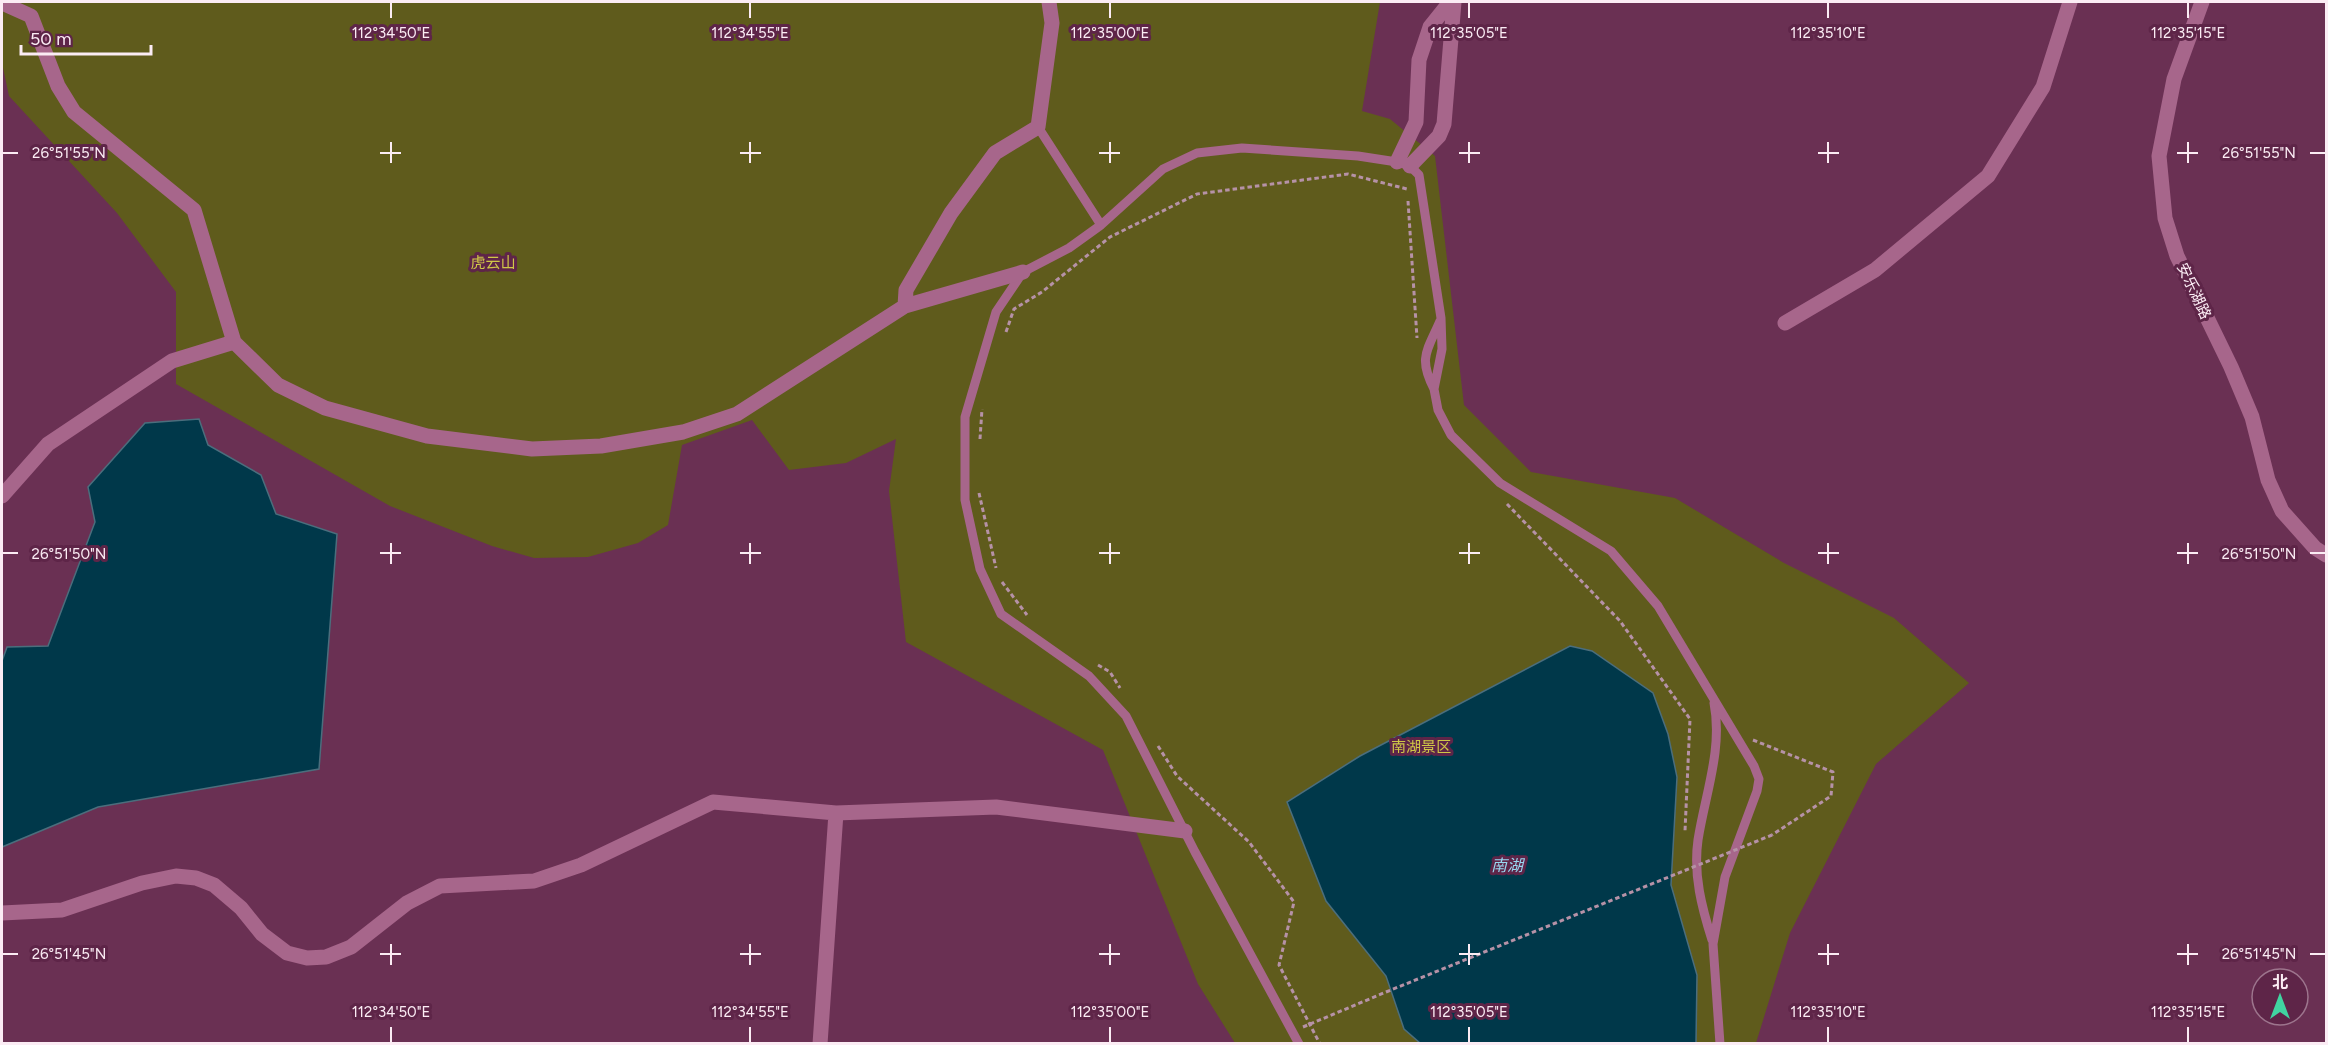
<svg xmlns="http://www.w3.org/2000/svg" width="2328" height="1045" viewBox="0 0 2328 1045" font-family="Figtree,'Noto Sans SC',sans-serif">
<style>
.green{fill:#5f5b1c}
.water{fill:#00384a;stroke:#4b6e7d;stroke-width:1.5}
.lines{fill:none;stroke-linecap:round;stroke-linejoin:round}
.path{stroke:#b692a7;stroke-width:3;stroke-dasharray:4.5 3;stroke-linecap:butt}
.lane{stroke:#a7668b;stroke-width:9}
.street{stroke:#a7668b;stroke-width:15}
.path-bridge{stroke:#b692a7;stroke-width:3;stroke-dasharray:4.5 3;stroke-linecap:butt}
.ticks{fill:none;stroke:#fbecf4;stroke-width:2}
.labels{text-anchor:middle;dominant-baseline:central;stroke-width:6;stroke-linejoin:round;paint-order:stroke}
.park-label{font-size:15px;fill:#cfc747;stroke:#5e2548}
.street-label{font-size:15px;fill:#fbecf4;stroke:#5e2548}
.water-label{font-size:16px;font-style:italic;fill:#98d7f0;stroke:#5e2548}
.ticks-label{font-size:15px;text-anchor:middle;fill:#fbecf4;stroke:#5e2548;stroke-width:6;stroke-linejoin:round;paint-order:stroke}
</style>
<rect width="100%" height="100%" fill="#6a3053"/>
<!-- green -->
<path class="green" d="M2 2H1380L1362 111 1390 119 1435 156 1464 405 1531 472 1675 498 1784 563 1894 618 1969 683 1876 764 1790 933 1756 1043H1235L1198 984 1103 750 906 642 889 491 896 439 846 463 789 470 752 420 682 445 668 525 638 543 588 557 534 558 492 546 390 506 176 384V292L117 213 9 96 2 63Z"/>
<!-- water -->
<path class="water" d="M199 419 208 445 261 475 276 514 337 534 319 769 98 807 2 847V661L7 647 48 646 95 522 88 487 145 423Z
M1570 646 1592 651 1653 693 1668 734 1677 777 1671 885 1697 975 1696 1043H1420L1404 1029 1386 976 1326 901 1287 802 1360 756Z"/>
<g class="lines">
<!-- path -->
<path class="path" d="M1408 201 1417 338
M1006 332 1014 309 1042 292 1110 237 1197 194 1348 174 1407 189
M980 439 982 409
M979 493 996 568
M1507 504 1620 621 1690 719 1685 831
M1002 582 1027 615
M1098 665 1110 672 1120 688
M1753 740 1833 772 1831 796 1772 835
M1158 746 1177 776 1249 842 1294 902 1279 965 1320 1044
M1303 1027 1386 992"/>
<!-- lane -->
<path class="lane" d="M1038 127 1101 225
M1434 389C1418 358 1427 351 1440 321
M1712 940C1702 908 1693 875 1698 840 1705 795 1723 749 1714 703
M1299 1044 1195 852 1126 716 1089 676 1001 614 980 569 965 500V417L996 312 1023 272 1069 248 1101 225 1163 169 1197 153 1242 148 1358 156 1397 162 1410 166 1419 175 1441 318 1442 349 1434 389 1438 410 1451 435 1500 483 1611 551 1658 606 1754 766 1759 779 1757 791 1725 877 1713 944 1720 1044"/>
<!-- street -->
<path class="street" d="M2202 2 2174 79 2159 156 2165 218 2177 256 2231 367 2252 417 2268 480 2282 511 2315 548 2326 555
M2 3 31 16 58 86 74 112 194 210 234 342 278 385 325 408 427 436 532 449 601 446 683 432 737 414 905 306 1023 272
M1397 162 1416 122 1419 60 1430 27 1450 2
M1410 166 1439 136 1444 124 1454 2
M905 306 906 290 951 213 995 153 1038 127 1052 23 1049 2
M1785 323 1875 270 1988 176 2043 87 2070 2
M2 496 48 444 172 361 234 342
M2 913 62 910 142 883 176 876 196 878 214 885 241 908 262 934 287 953 307 958 326 957 351 947 407 903 440 886 534 881 581 865 713 802 836 813 996 807 1185 831
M820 1044 836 813"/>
<!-- path-bridge -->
<path class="path-bridge" d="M1386 992 1772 835"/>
</g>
<!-- ticks -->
<path class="ticks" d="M391 3V18M750 3V18M1110 3V18M1469 3V18M1828 3V18M2188 3V18M391 142V163M750 142V163M1110 142V163M1469 142V163M1828 142V163M2188 142V163M3 153H18M380 153H401M740 153H761M1099 153H1120M1459 153H1480M1818 153H1839M2177 153H2198M2310 153H2325M391 543V564M750 543V564M1110 543V564M1469 543V564M1828 543V564M2188 543V564M3 553H18M380 553H401M740 553H761M1099 553H1120M1459 553H1480M1818 553H1839M2177 553H2198M2310 553H2325M391 944V965M750 944V965M1110 944V965M1469 944V965M1828 944V965M2188 944V965M3 954H18M380 954H401M740 954H761M1099 954H1120M1459 954H1480M1818 954H1839M2177 954H2198M2310 954H2325M391 1027V1042M750 1027V1042M1110 1027V1042M1469 1027V1042M1828 1027V1042M2188 1027V1042"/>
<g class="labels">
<!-- park labels -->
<g class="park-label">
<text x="493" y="263">虎云山</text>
<text x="1421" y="747">南湖景区</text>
</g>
<!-- street labels -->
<g class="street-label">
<text transform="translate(2194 291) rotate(65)">安乐湖路</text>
</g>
<!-- water labels -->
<g class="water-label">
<text x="1507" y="865">南湖</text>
</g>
</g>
<g class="ticks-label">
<text x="391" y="38">112°34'50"E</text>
<text x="750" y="38">112°34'55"E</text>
<text x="1110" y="38">112°35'00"E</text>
<text x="1469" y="38">112°35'05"E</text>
<text x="1828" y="38">112°35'10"E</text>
<text x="2188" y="38">112°35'15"E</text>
<text x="69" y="158">26°51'55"N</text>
<text x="2259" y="158">26°51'55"N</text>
<text x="69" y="559">26°51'50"N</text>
<text x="2259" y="559">26°51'50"N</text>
<text x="69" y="959">26°51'45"N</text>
<text x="2259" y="959">26°51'45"N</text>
<text x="391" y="1017">112°34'50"E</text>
<text x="750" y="1017">112°34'55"E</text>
<text x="1110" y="1017">112°35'00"E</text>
<text x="1469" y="1017">112°35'05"E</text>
<text x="1828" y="1017">112°35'10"E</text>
<text x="2188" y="1017">112°35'15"E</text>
</g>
<!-- border -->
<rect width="2328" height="1045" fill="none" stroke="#fbecf4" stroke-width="6"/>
<!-- north arrow -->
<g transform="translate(2280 997)"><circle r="28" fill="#5e2548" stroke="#9d758d" stroke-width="1.5"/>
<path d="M0-4.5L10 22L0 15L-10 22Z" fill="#41d4a1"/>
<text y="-9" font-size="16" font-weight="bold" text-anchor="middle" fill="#fbecf4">北</text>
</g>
<!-- scale -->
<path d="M21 45v9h130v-9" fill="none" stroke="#fbecf4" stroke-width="3"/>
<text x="30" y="45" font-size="18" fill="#fbecf4" stroke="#5e2548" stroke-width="4.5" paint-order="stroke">50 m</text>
</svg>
